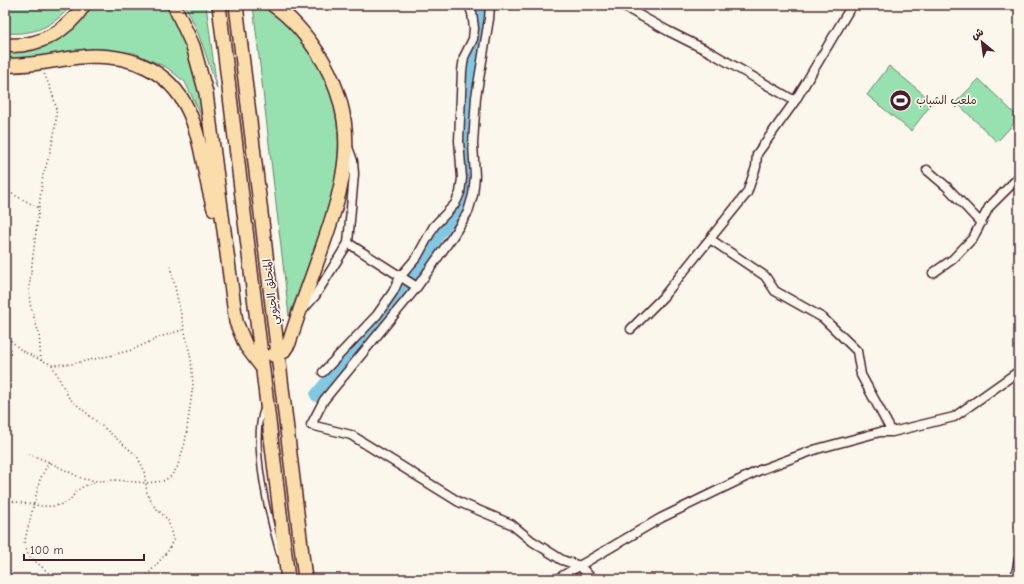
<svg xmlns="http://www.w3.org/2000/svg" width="1024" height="584" viewBox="0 0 1024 584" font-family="'Comic Neue','Playpen Sans Arabic',sans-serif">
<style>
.green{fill:#97e0af;stroke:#70806d}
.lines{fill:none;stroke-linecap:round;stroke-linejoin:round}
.river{stroke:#81c9e2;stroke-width:14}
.service-casing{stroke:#4a1f2b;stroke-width:7}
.minor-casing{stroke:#4a1f2b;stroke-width:11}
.trunk-casing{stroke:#4a1f2b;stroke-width:16}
.path{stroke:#4a1f2b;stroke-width:1.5;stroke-dasharray:1 3;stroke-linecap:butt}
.service{stroke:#fbf7ec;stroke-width:4}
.minor{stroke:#fbf7ec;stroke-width:8}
.trunk{stroke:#faddab;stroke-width:13}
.labels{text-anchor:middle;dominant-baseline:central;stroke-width:3.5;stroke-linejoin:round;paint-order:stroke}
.poi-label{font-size:11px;fill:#4a1f2b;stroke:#fbf7ec;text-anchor:start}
.street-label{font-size:11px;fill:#4a1f2b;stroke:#fbf7ec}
</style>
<rect width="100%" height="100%" fill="#fbf7ec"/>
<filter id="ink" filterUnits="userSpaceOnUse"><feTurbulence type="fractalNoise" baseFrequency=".025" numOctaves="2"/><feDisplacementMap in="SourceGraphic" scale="8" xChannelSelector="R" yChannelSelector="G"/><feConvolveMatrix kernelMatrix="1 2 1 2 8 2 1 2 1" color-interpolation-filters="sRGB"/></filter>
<g filter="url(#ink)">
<!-- green -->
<path class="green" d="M5 5H72C52 27 35 35 5 33Z
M90 5H168L197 66 211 145 201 115 185 82 166 67 134 53 101 49 16 59 5 58V48H28Z
M185 5H206L217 89C208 60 199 32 185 5Z
M253 5C256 5 262 4 265 5 276 9 290 28 298 37 374 126 326 222 289 316Z
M889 66 933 102 911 131 867 95Z
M979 79 1019 118 997 142 956 102Z"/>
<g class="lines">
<!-- river -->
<path class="river" d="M317 395 363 340 381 323 425 259 438 233 452 219 465 198 468 173 465 148V128L469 100 470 67 479 46 482 29 479 5"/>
<defs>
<path id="service" d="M263 409C250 442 269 520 279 554"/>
<path id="minor" d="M490 5 489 19 476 97 473 144 475 176 473 195 468 212 453 236 417 287 324 400 311 425 351 435 459 502 511 524 532 541 562 560 580 566 592 579
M621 5 668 31 710 52 795 101
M927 170 947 187 981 223
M710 239 765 276 775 291 823 318 857 351 861 375 892 432
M348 243 417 287
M933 273 953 259 973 238 989 207 1019 177
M302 311 315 296 348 243 354 174 353 161 348 147
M631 329 663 297 747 193 756 167 757 154 795 101 852 5
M323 372 377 315 393 292 400 277 417 257 434 226 455 204 460 193 462 178 459 141 462 71 464 57 473 39 474 28 472 13 469 5
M557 579 661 518 760 470 817 449 880 432H892L954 417 1019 371
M1015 579 1019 559"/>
<path id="trunk" d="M174 5 193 46 206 93 236 322 246 346 261 366
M219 5 288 579
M236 5 305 579
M5 45C37 48 67 32 84 5
M5 65C35 67 63 57 93 56 111 56 130 59 146 67 203 95 198 157 214 209
M273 355 283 352 289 343C299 311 311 280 322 248 345 182 361 127 323 61 310 40 294 19 273 5"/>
</defs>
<!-- service casing -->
<use href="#service" class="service-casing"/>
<!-- minor casing -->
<use href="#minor" class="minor-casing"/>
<!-- trunk casing -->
<use href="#trunk" class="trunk-casing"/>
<!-- path -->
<path class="path" d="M5 190 39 208
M5 335 22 351 52 365 71 364 109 356 132 350 160 337 185 329
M41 361 39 334 30 304 29 288 43 175C49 158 58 125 56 108 54 96 49 85 44 73
M52 365 69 398 137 456 144 470 147 493 154 506 168 520 173 540 168 551 144 579
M29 454 49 462 83 479 98 481 116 480 147 483 163 481 170 477 177 468 185 443 193 385 191 359 170 265
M49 462 40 479 24 544 29 556 56 579
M5 501C25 501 48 512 67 502 72 499 73 495 77 491 82 486 89 484 96 482"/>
<!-- service -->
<use href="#service" class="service"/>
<!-- minor -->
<use href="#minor" class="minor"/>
<!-- trunk -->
<use href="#trunk" class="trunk"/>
</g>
</g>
<!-- icons -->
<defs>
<symbol id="stadium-disc" viewBox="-11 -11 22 22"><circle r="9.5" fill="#4a1f2b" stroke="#fbf7ec"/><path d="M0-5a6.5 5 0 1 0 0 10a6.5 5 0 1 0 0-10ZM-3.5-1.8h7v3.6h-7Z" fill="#fff"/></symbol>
</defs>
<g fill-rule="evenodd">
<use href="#stadium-disc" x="888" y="88" width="25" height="25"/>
</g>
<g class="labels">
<!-- poi labels -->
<g class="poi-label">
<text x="916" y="100">ملعب الشباب</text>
</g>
<!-- street labels -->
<g class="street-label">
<text transform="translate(271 292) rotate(-97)">المتحلق الجنوبي</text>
</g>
</g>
<!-- margin -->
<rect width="1024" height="584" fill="none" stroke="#fbf7ec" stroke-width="20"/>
<rect x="10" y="10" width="1004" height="564" fill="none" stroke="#4a1f2b" stroke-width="1.5" filter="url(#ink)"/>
<!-- north arrow -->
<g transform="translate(982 42) rotate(331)" stroke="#fbf7ec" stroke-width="3" paint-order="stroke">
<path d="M0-3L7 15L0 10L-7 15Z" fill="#4a1f2b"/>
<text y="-6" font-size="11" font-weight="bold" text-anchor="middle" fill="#4a1f2b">ش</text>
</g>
<!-- scale -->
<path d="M24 554v6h120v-6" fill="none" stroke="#4a1f2b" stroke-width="2"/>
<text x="30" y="554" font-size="12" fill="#4a1f2b" stroke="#fbf7ec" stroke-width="3" paint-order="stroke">100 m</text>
</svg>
